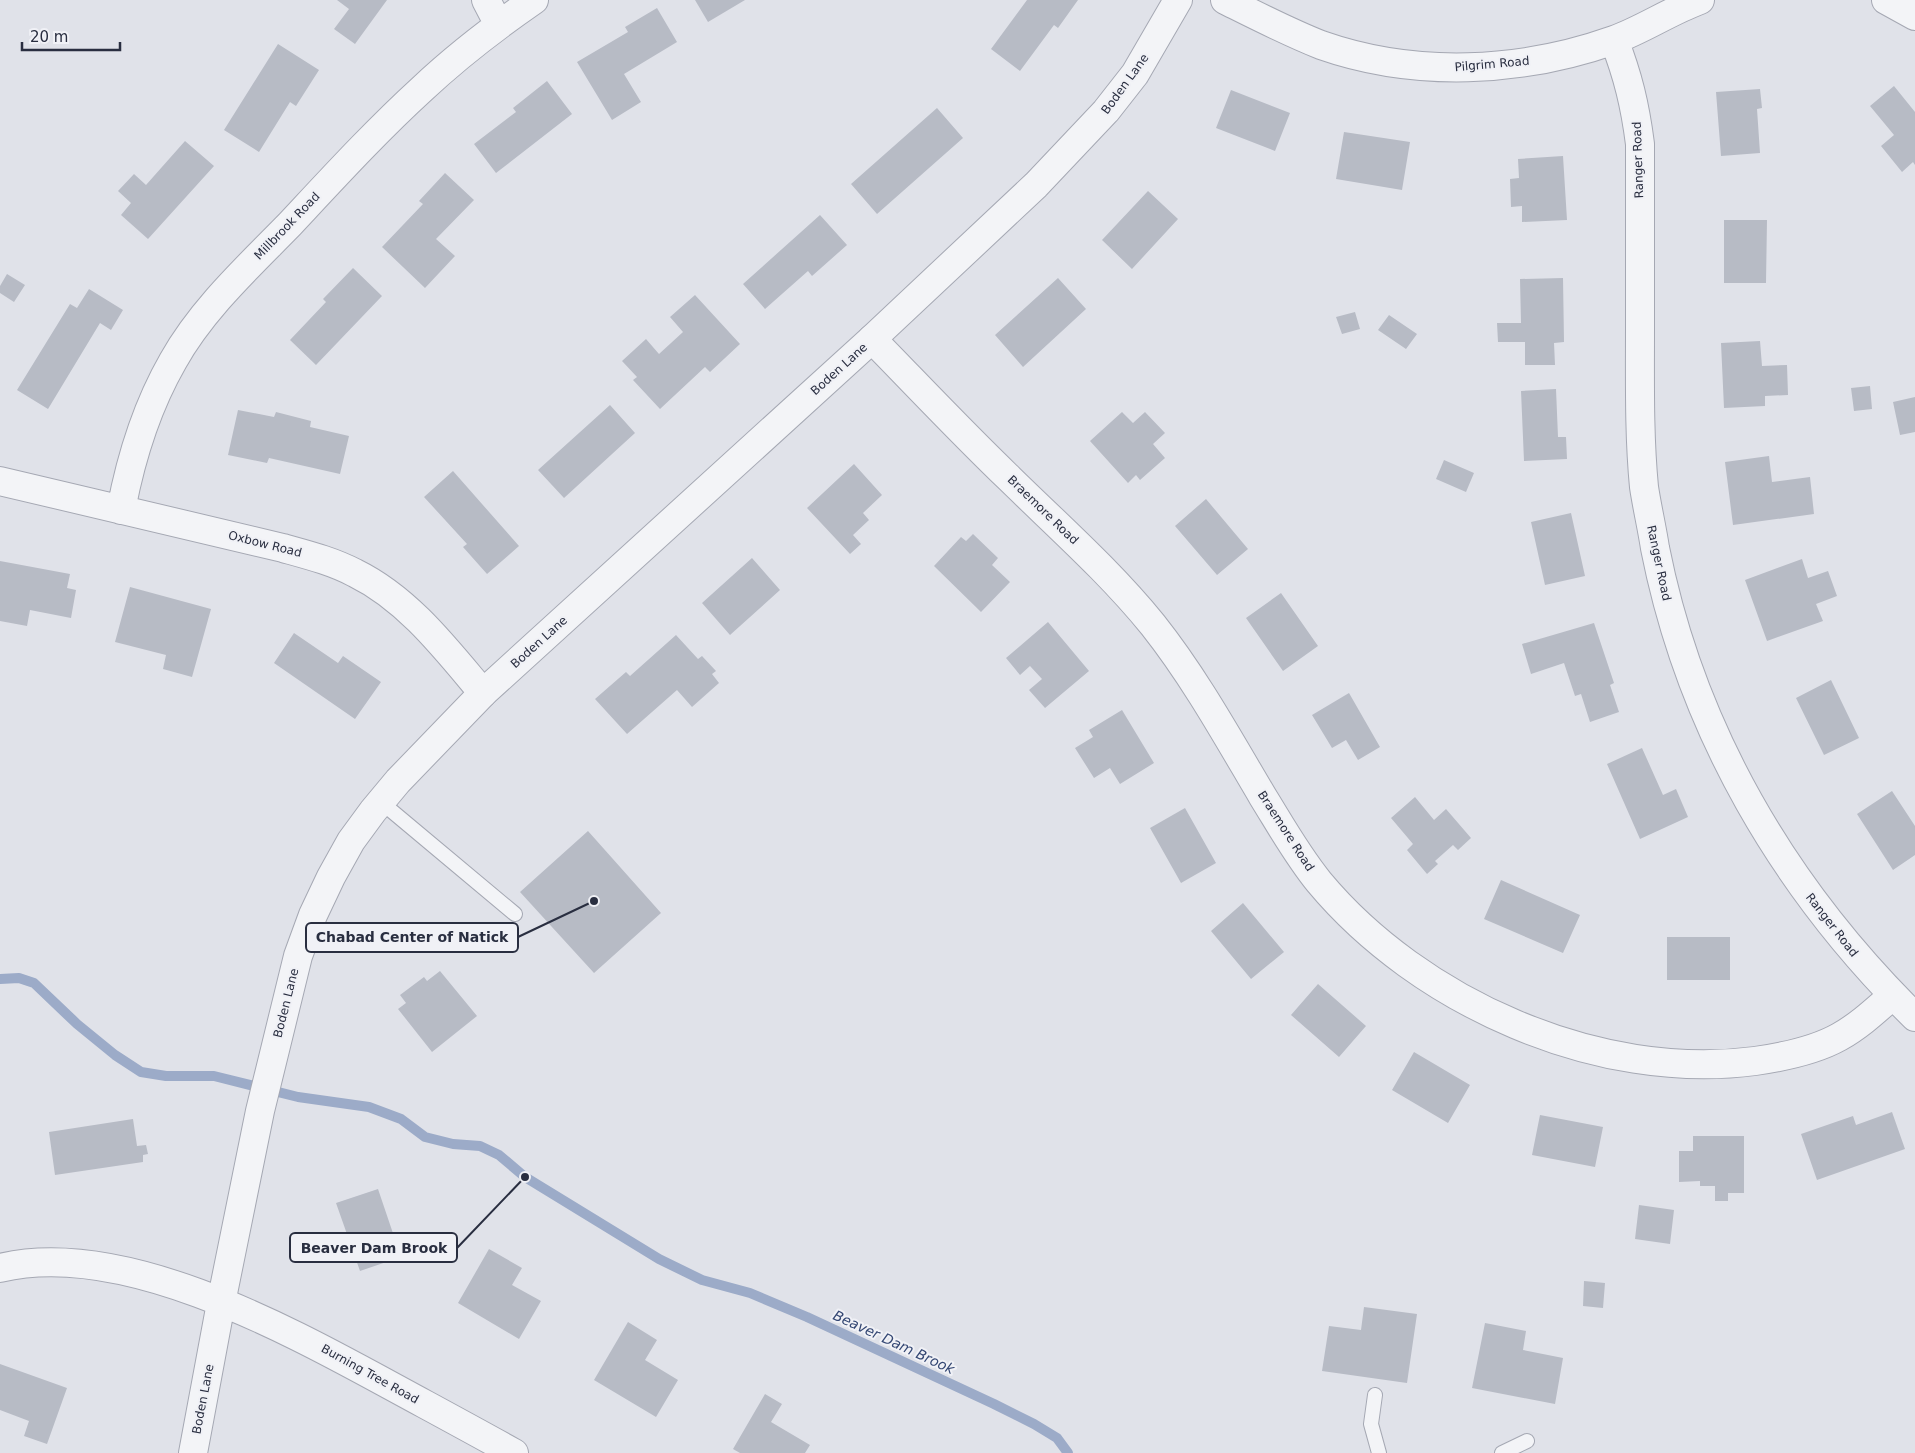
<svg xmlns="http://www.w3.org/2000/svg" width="1915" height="1453" viewBox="0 0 1915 1453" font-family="'DejaVu Sans',sans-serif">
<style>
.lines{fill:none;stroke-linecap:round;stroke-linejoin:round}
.stream{stroke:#9cabc8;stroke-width:10}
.building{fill:#b7bbc5}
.service-casing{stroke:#a5a8b3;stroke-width:16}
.minor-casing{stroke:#a5a8b3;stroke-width:30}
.tertiary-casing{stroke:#a5a8b3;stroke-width:30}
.service{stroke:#f3f4f7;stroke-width:14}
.minor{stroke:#f3f4f7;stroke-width:28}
.tertiary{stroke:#f3f4f7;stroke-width:28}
.labels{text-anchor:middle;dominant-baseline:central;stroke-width:4;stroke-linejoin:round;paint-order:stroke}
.street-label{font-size:12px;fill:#292e40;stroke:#f0f1f6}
.water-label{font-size:14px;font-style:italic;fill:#344773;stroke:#f0f1f6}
.leader{fill:none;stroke:#292e40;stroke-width:2}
.callout-dot{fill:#292e40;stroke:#f0f1f6;stroke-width:2}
.callout{fill:#f0f1f6;stroke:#292e40;stroke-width:2}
.callout-label{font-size:14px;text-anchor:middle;font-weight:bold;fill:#292e40}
</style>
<rect width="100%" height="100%" fill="#e0e2e9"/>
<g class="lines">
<!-- stream -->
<path class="stream" d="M0 979 19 978 34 983 77 1024 115 1055 141 1072 166 1076H214L298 1097 369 1107 401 1119 425 1137 453 1144 480 1146 499 1155 525 1177 659 1259 702 1280 750 1293 807 1317 994 1404 1034 1424 1057 1438 1068 1453"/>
</g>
<!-- building -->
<path class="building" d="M337 0H387L355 44 334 29 349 9Z
M695 0H745L708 22Z
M1027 0H1078L1058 28 1054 25 1020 71 991 49Z
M657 8 677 42 624 74 641 102 612 120 577 62 628 32 625 27Z
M278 44 319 70 296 106 290 102 259 152 224 130Z
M547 81 572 114 496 173 474 144 516 112 513 108Z
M1894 86 1915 112V165L1913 162 1902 172 1881 146 1894 135 1870 106Z
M1760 89 1762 108 1757 109 1760 153 1721 156 1716 92Z
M1231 90 1290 113 1275 151 1216 128Z
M937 108 963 138 877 214 851 184Z
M1344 132 1410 142 1402 190 1336 179Z
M185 141 214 166 148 239 121 215 131 203 118 191 134 174 146 185Z
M1563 156 1567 220 1522 222V206L1511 207 1510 179 1519 178 1518 159Z
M445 173 474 200 436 239 455 256 425 288 382 247 423 204 419 201Z
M1148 191 1178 219 1132 269 1102 240Z
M820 215 847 245 812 276 808 271 765 309 743 284Z
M1724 220H1767L1766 283H1724Z
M353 268 382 296 316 365 290 340 326 302 323 299Z
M7 274 25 285 14 302 0 293V286Z
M1058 278 1086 309 1023 367 995 335Z
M1563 278 1564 342 1554 343 1555 365H1525V342H1498L1497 323H1521L1520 279Z
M89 289 123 310 111 330 100 323 48 409 17 390 70 304 77 308Z
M695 295 740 344 710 372 705 367 660 409 633 380 637 377 622 361 646 339 659 354 683 332 670 317Z
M1355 312 1360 329 1342 334 1336 317Z
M1389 315 1417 334 1406 349 1378 330Z
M1760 341 1762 366 1787 365 1788 395 1765 396V406L1724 408 1721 343Z
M1870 386 1872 409 1854 411 1851 388Z
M1556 389 1558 437H1566L1567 459 1524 461 1521 391Z
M1915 397V432L1900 435 1893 402Z
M610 405 635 433 564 498 538 470Z
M238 410 274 417 276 412 311 421 310 427 349 436 340 474 269 458 267 463 228 455Z
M1122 412 1133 423 1145 412 1165 433 1153 444 1165 458 1140 480 1136 475 1128 483 1090 441Z
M1769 456 1772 482 1810 477 1814 514 1733 525 1725 462Z
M1444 460 1474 473 1466 492 1436 479Z
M854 464 882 495 863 513 869 520 853 535 861 544 850 554 807 508Z
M453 471 519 546 487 574 463 547 467 544 424 497Z
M1206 499 1248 549 1217 575 1175 526Z
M1571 513 1585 576 1545 585 1531 522Z
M973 534 998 558 992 565 1010 582 981 612 934 566 961 537 966 541Z
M752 558 780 590 730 635 702 603Z
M1802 559 1808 578 1828 571 1837 596 1816 604 1823 621 1767 641 1745 580Z
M0 561 70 574 67 588 76 590 71 618 30 610 27 626 0 621Z
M130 587 211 609 192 677 163 669 166 655 115 642Z
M1281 593 1318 646 1283 671 1246 618Z
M1048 622 1089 671 1045 708 1029 690 1042 679 1030 666 1020 675 1006 658Z
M1594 623 1614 683 1610 685 1619 712 1590 722 1581 694 1575 696 1564 663 1531 674 1522 644Z
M294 633 338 663 343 656 381 682 355 719 274 663Z
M676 635 698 659 702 656 716 671 712 674 719 683 692 707 677 690 627 734 595 699 626 672 630 676Z
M1831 680 1859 738 1824 755 1796 698Z
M1349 693 1380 747 1358 760 1346 740 1332 748 1312 715Z
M1122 710 1154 763 1120 784 1110 768 1094 778 1075 748 1093 737 1089 730Z
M1642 748 1663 795 1676 789 1688 817 1640 839 1607 764Z
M1892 791 1915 826V855L1893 870 1857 814Z
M1415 797 1434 820 1446 809 1471 838 1458 850 1453 845 1435 861 1438 864 1427 874 1407 850 1413 844 1391 818Z
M1185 808 1216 863 1181 883 1150 828Z
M588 831 661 913 594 973 520 892Z
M1501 880 1580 915 1563 953 1484 919Z
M1243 903 1284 952 1251 979 1211 931Z
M1667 937H1730V980H1667Z
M440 971 477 1016 432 1052 398 1009 406 1003 400 995 424 977 427 981Z
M1318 984 1366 1026 1339 1057 1291 1015Z
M1414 1052 1470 1085 1448 1123 1392 1090Z
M1892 1112 1905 1149 1817 1180 1801 1134 1853 1116 1856 1125Z
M1540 1115 1603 1127 1595 1167 1532 1155Z
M133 1119 137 1146 146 1145 148 1154 143 1155V1162L55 1175 49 1132Z
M1693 1136H1744V1193H1728V1201H1715V1186H1700V1181L1679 1182V1151H1693Z
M378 1189 401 1257 360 1271 336 1203Z
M1639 1205 1674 1210 1670 1244 1635 1239Z
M489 1249 522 1268 512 1285 541 1301 519 1339 458 1303Z
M1584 1281 1605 1283 1603 1308 1583 1306Z
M1364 1307 1417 1314 1407 1383 1322 1371 1329 1326 1361 1330Z
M628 1322 657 1340 645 1360 678 1380 656 1417 594 1380Z
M1485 1323 1526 1331 1523 1350 1563 1358 1555 1404 1472 1388Z
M0 1364 67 1388 47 1444 24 1436 29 1421 0 1410Z
M765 1394 782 1404 771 1422 810 1445 805 1453H740L733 1449Z"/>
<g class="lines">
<defs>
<path id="service" d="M381 802 515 914
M1375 1395 1371 1424 1379 1453
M1502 1453 1527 1441"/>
<path id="minor" d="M486 0 499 25
M1225 0C1257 16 1288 32 1321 45 1415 78 1521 73 1614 40 1644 29 1670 11 1700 0
M1886 0 1915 16
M1614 40C1628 76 1635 105 1640 144 1640 206 1640 268 1640 330 1640 382 1639 435 1644 487 1647 507 1652 528 1655 548 1691 730 1784 888 1915 1017
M872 339C918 386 963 434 1010 479 1059 527 1110 572 1153 625 1195 678 1228 738 1263 797 1281 826 1297 855 1319 882 1419 1002 1598 1082 1755 1061 1783 1057 1814 1051 1839 1037 1859 1026 1876 1010 1893 995
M0 481 283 548C308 555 332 561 355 573 408 599 446 649 483 693
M121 510C131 457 146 408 173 361 202 309 249 266 290 224 333 178 376 131 422 89 457 56 495 27 534 0
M0 1268C120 1239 281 1326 384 1382 428 1406 471 1429 514 1453
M193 1453 221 1303"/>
<path id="tertiary" d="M221 1303 260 1111 298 956 313 915 331 877 351 841 373 811 398 781 483 693 872 339 1036 185 1106 111 1135 74 1178 0"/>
</defs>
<!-- service casing -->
<use href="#service" class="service-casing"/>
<!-- minor casing -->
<use href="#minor" class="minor-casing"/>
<!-- tertiary casing -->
<use href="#tertiary" class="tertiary-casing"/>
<!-- service -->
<use href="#service" class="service"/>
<!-- minor -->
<use href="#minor" class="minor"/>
<!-- tertiary -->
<use href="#tertiary" class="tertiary"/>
</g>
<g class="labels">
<!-- street labels -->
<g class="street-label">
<text transform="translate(1492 64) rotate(-5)">Pilgrim Road</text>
<text transform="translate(1125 84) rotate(-54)">Boden Lane</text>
<text transform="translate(1638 160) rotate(-92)">Ranger Road</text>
<text transform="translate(287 226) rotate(-46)">Millbrook Road</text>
<text transform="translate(839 369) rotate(-42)">Boden Lane</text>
<text transform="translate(1043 510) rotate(44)">Braemore Road</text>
<text transform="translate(265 544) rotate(14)">Oxbow Road</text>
<text transform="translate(1659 563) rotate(78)">Ranger Road</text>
<text transform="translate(539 642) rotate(-42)">Boden Lane</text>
<text transform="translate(1286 831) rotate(57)">Braemore Road</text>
<text transform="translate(1832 925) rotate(52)">Ranger Road</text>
<text transform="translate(286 1003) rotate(-76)">Boden Lane</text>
<text transform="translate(370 1374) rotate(29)">Burning Tree Road</text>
<text transform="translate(203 1399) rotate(-79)">Boden Lane</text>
</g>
<!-- water labels -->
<g class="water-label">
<text transform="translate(894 1342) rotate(25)">Beaver Dam Brook</text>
</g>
</g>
<!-- callouts -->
<path class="leader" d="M594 901L518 937M525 1177L457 1248"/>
<g class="callout-dot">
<circle cx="594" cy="901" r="5"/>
<circle cx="525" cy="1177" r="5"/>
</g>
<g class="callout">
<rect x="306" y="923" width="212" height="29" rx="5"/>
<rect x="290" y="1233" width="167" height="29" rx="5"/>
</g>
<g class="callout-label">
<text x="412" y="942">Chabad Center of Natick</text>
<text x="374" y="1253">Beaver Dam Brook</text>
</g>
<!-- scale -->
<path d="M22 42v8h98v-8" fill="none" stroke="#292e40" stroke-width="2.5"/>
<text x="30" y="42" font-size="15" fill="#292e40" stroke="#f0f1f6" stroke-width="4" paint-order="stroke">20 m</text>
</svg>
